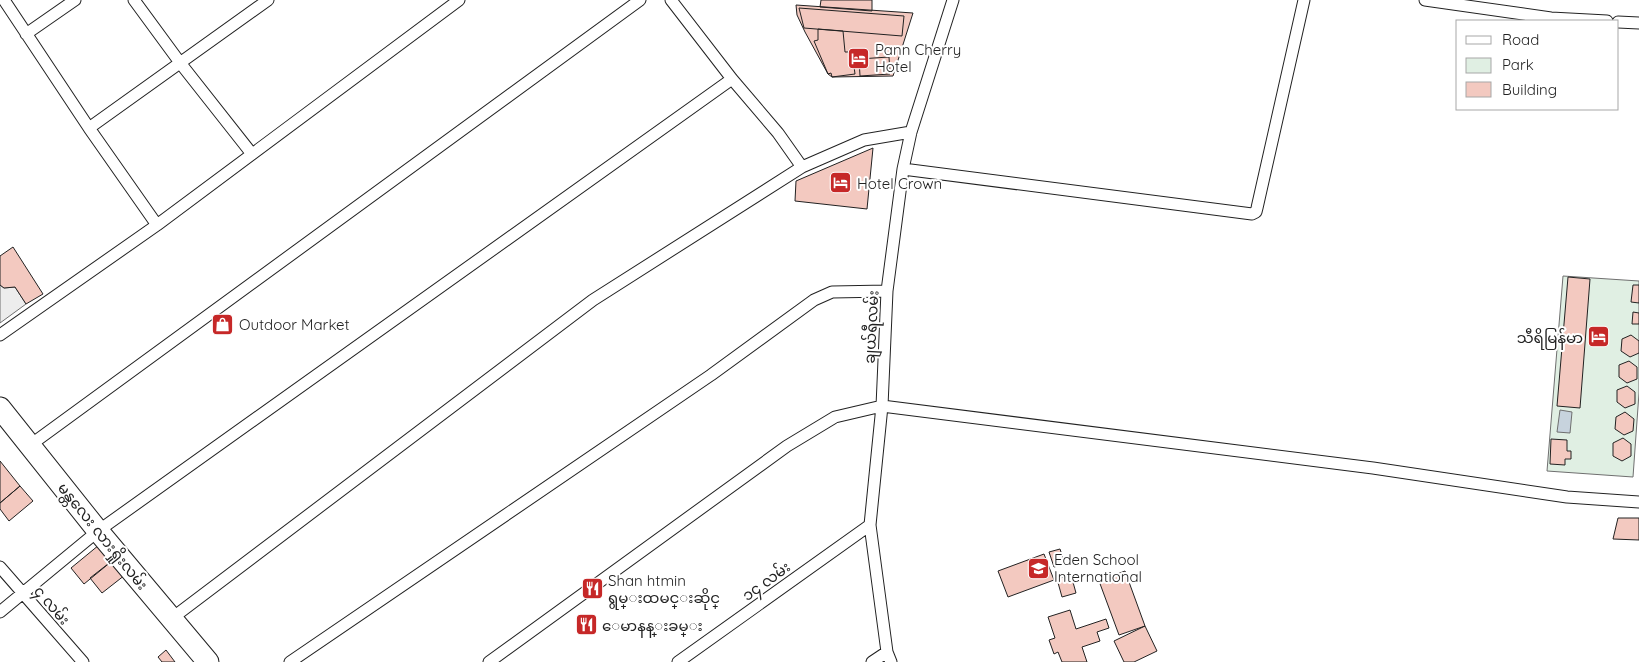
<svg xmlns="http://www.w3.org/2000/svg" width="1639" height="662" viewBox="0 0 1639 662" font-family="Quicksand,'Noto Sans Myanmar',sans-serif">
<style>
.green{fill:#e0efe3;stroke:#6f6f6f}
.parking{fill:#ededed;stroke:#6f6f6f}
.water{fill:#c7d3dd;stroke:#6f6f6f}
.building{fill:#f3c9c0;stroke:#222}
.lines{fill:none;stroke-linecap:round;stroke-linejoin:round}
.street-casing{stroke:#222;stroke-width:13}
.highway-casing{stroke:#222;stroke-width:23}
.street{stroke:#fff;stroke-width:11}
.highway{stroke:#fff;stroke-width:21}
.labels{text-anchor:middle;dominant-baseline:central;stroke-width:4;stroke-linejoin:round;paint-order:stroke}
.poi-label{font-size:15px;fill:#222;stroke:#fff;text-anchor:start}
.street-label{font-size:15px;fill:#222;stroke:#fff}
</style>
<rect width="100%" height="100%" fill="#fff"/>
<!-- green -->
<path class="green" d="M1563 276 1639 281V393L1633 477 1547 471Z"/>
<!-- parking -->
<path class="parking" d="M0 285 4 288 15 287 26 304 0 323Z"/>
<!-- water -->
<path class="water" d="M1560 410 1572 412 1570 433 1557 432Z"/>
<!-- building -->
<path class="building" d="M821 0H872V11L820 7Z
M796 5 913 13 893 76 832 77 828 74 805 32 797 15Z
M799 8 904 16 902 36 804 28Z
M818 29 843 31 845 52H852L855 74 832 77 831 73 828 74 814 41 818 40Z
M889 57 890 74 860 76 859 59Z
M873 148 867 209 795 201 796 181Z
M13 247 43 294 26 304 15 287 4 288 0 285V256Z
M1568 277 1590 279 1580 408 1557 406Z
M1633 285H1639V303L1631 302Z
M1633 312 1639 313V324H1632Z
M1631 335 1639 341V353L1630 357 1621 351 1622 339Z
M1629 361 1637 367V379L1627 383 1619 377V365Z
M1627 386 1635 392V404L1625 408 1617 402V390Z
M1625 412 1634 419 1633 431 1624 435 1615 429 1616 417Z
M1623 438 1631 444V456L1622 461 1613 456V443Z
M1551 439 1567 440V451H1571V459H1565V465L1550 464Z
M0 461 20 486 0 503Z
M20 486 33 501 9 521 0 509V503Z
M1618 518H1639V540L1613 539Z
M99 545 112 561 84 584 71 568Z
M1060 549 1065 564 1054 567 1049 552Z
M1044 554 1054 580 1008 597 998 571Z
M113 560 125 575 102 593 90 578Z
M1125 571 1145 626 1119 635 1099 581Z
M1071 575 1076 593 1062 597 1057 579Z
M1070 610 1076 629 1106 619 1109 628 1097 632 1100 641 1082 647 1087 662H1062L1058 652 1054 654 1049 640 1055 638 1048 617Z
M1145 626 1157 651 1134 662H1124L1114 641Z
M166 650 175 662H162L158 657Z"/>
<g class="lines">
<defs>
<path id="street" d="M4 0 89 128 157 225
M134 0 181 64 252 154
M671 0 732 79 778 133 802 167 864 140 911 132
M1425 0 1551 18 1607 21
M1618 22 1639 23
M26 34 75 0
M89 128 268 0
M903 169 1252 214 1256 212 1257 208 1304 0
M0 335 157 225 459 0
M29 446 640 0
M0 567 83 662
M0 612 98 531 732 79
M171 619 593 300 802 167
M290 662 711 375 814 300 832 292 887 291
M489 662 787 446 835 417 882 406 1373 468 1567 497 1639 502
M678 662 870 525
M872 662 887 652
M891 662 887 652 870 525 882 406 887 291 903 169 911 132 953 0"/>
<path id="highway" d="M0 408 98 531 208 662"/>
</defs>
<!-- street casing -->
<use href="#street" class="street-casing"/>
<!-- highway casing -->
<use href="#highway" class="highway-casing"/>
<!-- street -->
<use href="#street" class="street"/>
<!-- highway -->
<use href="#highway" class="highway"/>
</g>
<!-- icons -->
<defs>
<symbol id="hotel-square" viewBox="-11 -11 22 22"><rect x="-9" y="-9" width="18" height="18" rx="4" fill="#c62828" stroke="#fff"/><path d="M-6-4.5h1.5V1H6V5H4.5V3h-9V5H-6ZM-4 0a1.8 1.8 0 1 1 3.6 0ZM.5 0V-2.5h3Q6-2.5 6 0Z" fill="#fff"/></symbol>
<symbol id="shop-square" viewBox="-11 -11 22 22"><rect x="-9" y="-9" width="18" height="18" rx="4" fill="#c62828" stroke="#fff"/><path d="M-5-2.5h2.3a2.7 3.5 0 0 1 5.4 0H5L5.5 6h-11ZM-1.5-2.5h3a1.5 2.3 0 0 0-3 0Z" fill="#fff"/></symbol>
<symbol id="school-square" viewBox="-11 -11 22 22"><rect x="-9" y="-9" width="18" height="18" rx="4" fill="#c62828" stroke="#fff"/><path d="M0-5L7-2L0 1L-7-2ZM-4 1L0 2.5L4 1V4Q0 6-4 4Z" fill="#fff"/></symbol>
<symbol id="restaurant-square" viewBox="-11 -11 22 22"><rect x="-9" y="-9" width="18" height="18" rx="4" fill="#c62828" stroke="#fff"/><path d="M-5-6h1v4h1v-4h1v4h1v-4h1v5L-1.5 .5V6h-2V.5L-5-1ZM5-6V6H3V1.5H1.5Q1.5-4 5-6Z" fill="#fff"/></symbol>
</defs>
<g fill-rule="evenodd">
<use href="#hotel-square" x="846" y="46" width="25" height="25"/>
<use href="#hotel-square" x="828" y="170" width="25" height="25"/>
<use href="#shop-square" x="210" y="312" width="25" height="25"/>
<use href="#hotel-square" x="1586" y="324" width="25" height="25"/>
<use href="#school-square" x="1026" y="556" width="25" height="25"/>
<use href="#restaurant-square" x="580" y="576" width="25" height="25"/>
<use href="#restaurant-square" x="574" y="612" width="25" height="25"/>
</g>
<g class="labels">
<!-- poi labels -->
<g class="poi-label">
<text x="875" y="49">Pann Cherry<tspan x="875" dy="17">Hotel</tspan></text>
<text x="857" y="183">Hotel Crown</text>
<text x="239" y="324">Outdoor Market</text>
<text x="1583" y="337" text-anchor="end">သီရိမြန်မာ</text>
<text x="1054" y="559">Eden School<tspan x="1054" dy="17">International</tspan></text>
<text x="608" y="580">Shan htmin<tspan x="608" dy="17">ရွမ္းထမင္းဆိုင္</tspan></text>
<text x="602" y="625">ေမာနန္းခမ္း</text>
</g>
<!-- street labels -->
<g class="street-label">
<text transform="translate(871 327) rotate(-87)">ချယ်ရီလမ်း</text>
<text transform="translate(103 536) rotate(51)">မန္တလေး လားရှိုးလမ်း</text>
<text transform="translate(766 581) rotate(-36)">၁၄ လမ်း</text>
<text transform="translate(52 605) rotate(49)">၄ လမ်း</text>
</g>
</g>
<!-- legend -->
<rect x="1456" y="20" width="162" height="90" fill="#ffffff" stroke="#a7a7a7"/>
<rect x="1466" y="36" width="25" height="8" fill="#ffffff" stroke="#a7a7a7"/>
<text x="1502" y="45" font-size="15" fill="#222222">Road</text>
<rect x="1466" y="58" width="25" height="15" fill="#e0efe3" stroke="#a7a7a7"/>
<text x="1502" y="70" font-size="15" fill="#222222">Park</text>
<rect x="1466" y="82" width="25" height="15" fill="#f3c9c0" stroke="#a7a7a7"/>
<text x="1502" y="95" font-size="15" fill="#222222">Building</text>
</svg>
